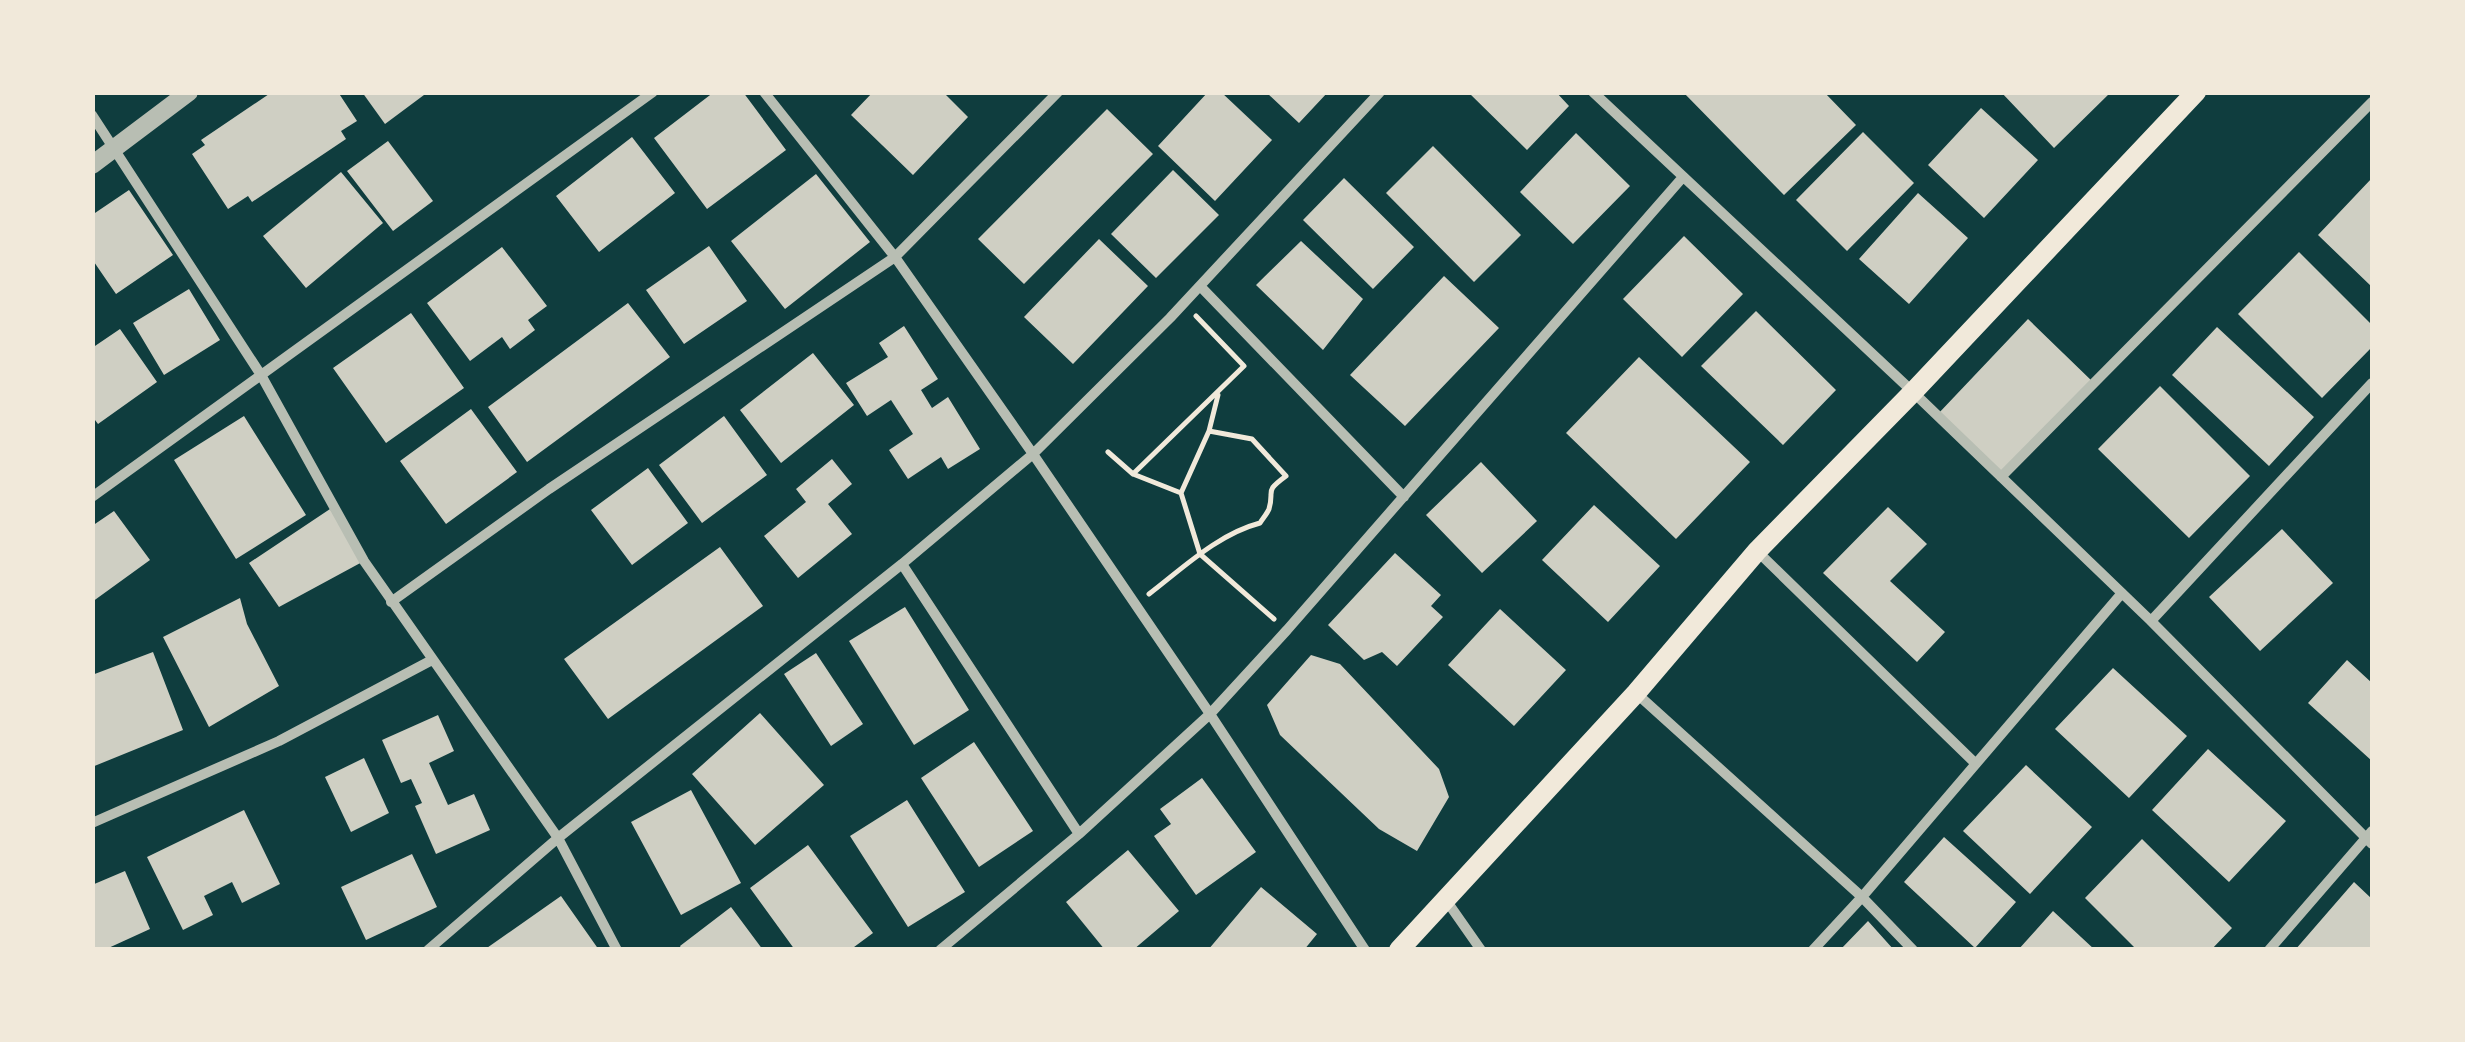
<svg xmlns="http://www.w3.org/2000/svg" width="2465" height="1042" viewBox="0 0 2465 1042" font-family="Ubuntu,sans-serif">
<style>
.building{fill:#cfcfc3}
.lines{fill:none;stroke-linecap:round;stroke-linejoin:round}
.path{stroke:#f1e9da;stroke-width:5}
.minor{stroke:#b8beb3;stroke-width:10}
.tertiary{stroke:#b8beb3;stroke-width:18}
.secondary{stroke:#f1e9da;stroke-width:20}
</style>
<rect width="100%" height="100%" fill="#0f3d3e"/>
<!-- building -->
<path class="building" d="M272 92H338L357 121 341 131 346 139 252 202 248 196 228 209 192 154 205 145 201 140Z
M362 92H428L385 124Z
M714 92H743L786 150 707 209 654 138Z
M873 92H943L968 117 913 175 851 115Z
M1208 92H1221L1272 140 1215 201 1158 146Z
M1266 92H1328L1299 123Z
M1468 92H1556L1569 106 1527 150Z
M1683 92H1824L1856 125 1784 195Z
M2001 92H2111L2054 148Z
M1981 108 2038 160 1984 218 1928 165Z
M1107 109 1153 154 1024 284 978 239Z
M1863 132 1914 183 1847 251 1796 200Z
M1576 133 1630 186 1573 244 1520 192Z
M632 137 675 193 599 252 556 196Z
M388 141 433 201 393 231 347 171Z
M1433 146 1521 235 1474 282 1386 193Z
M1173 170 1219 215 1156 278 1111 234Z
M341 172 383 223 306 288 263 236Z
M816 174 870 242 785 309 731 241Z
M1344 178 1414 247 1373 289 1303 220Z
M2372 178V287L2318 235Z
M129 190 173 255 116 294 92 259V215Z
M1918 193 1968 238 1909 304 1859 259Z
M1684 236 1743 294 1682 357 1623 299Z
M1099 239 1148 286 1073 364 1024 317Z
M1301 241 1363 299 1323 350 1256 285Z
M709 246 747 301 684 344 646 290Z
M502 247 547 306 528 320 535 330 510 349 502 337 470 361 427 303Z
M2299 252 2372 325V347L2322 398 2238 314Z
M1444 276 1499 328 1405 426 1350 375Z
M189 289 220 340 164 375 133 323Z
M628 303 670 357 527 462 488 407Z
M1756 311 1836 390 1783 445 1701 366Z
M411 313 464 388 386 443 333 368Z
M2028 319 2094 383 2001 477 1937 415Z
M904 326 938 379 921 390 932 408 948 397 980 449 948 469 941 457 908 479 889 450 913 434 891 400 867 416 846 383 888 357 879 343Z
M2217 327 2314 417 2269 466 2172 375Z
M120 329 157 382 98 424 92 416V348Z
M813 353 854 405 781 463 740 410Z
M1639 357 1750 462 1676 539 1566 433Z
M2160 386 2250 476 2189 538 2098 449Z
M471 409 517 472 446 524 400 461Z
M244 416 306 515 236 559 174 460Z
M724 416 767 475 702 523 659 465Z
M832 459 852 484 828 504 852 534 798 578 764 536 806 502 796 489Z
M1481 462 1537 521 1482 573 1426 515Z
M648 468 688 523 632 565 591 510Z
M1594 505 1660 566 1608 622 1542 560Z
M1888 507 1927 544 1890 581 1945 632 1917 662 1823 573Z
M330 509 364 561 279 607 249 563Z
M114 511 150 560 92 602V526Z
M2282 529 2333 583 2260 651 2209 597Z
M720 547 763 606 608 719 564 659Z
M1395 553 1441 595 1431 606 1443 617 1397 666 1382 652 1364 660 1328 625Z
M240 598 247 624 279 686 209 727 163 637Z
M905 607 969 710 914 745 849 641Z
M1500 609 1566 670 1514 726 1448 665Z
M153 652 183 730 92 767V675Z
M816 653 863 724 831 746 784 674Z
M1311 655 1340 664 1439 769 1449 797 1417 851 1379 829 1280 735 1267 705Z
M2347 660 2372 683V761L2308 703Z
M2113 668 2187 736 2129 798 2055 729Z
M760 713 824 785 755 845 692 774Z
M438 715 454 751 429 763 448 805 474 794 490 830 436 854 415 806 422 803 411 779 401 783 382 740Z
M974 742 1033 831 979 867 921 778Z
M2208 749 2286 821 2229 882 2152 810Z
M364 758 389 813 351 832 325 777Z
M2026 765 2092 827 2030 894 1963 831Z
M1202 778 1256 852 1196 895 1154 836 1171 824 1160 809Z
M691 790 741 883 681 915 631 822Z
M907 800 965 892 908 927 850 836Z
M244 810 280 884 242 903 232 882 204 896 213 915 183 930 147 857Z
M1944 837 2016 902 1975 948 1904 882Z
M2142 839 2232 928 2211 950H2137L2085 898Z
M808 845 873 933 850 950H795L750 888Z
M1128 850 1179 911 1133 950H1105L1066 902Z
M412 854 437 907 366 940 341 887Z
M125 871 150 929 104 950H92V885Z
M2354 882 2372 899V950H2295Z
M1261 887 1317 934 1304 950H1208Z
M561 896 599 950H484Z
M731 907 763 950H682L680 946Z
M2053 911 2095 950H2018Z
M1868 921 1894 950H1840Z"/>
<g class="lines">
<!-- path -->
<path class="path" d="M1209 431 1218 395
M1108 452 1133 474 1181 493
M1133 474 1244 366 1196 316
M1149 594C1183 568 1218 534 1260 523 1263 518 1267 514 1269 509 1275 489 1263 493 1286 476L1252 439 1209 431 1181 493 1200 554 1274 619"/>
<!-- minor -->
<path class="minor" d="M764 92 895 257 1033 454 1210 714 1365 950
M1593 92 1913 392 2151 621 2372 844
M92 115 261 375 364 561 558 838 617 950
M1200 286 1404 497
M2001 477 2372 102
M92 497 653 92
M1757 551 1975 763
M902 564 1079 834
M391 602 549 489 895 257 1058 92
M2151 621 2372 383
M1636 693 1862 897 1913 950
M92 823 279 741 432 660
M1446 900 1481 950
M428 950 558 838 902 564 1033 454 1170 318 1380 92
M940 950 1079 834 1210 714 1287 630 1683 177
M1813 950 1862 897 2122 593
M2269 950 2372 831"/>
<!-- tertiary -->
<path class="tertiary" d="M92 165 189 92"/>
<!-- secondary -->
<path class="secondary" d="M1399 950 1636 693 1757 551 1913 392 2196 92"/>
</g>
<!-- border -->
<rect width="2465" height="1042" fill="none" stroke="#f1e9da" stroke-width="190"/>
</svg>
